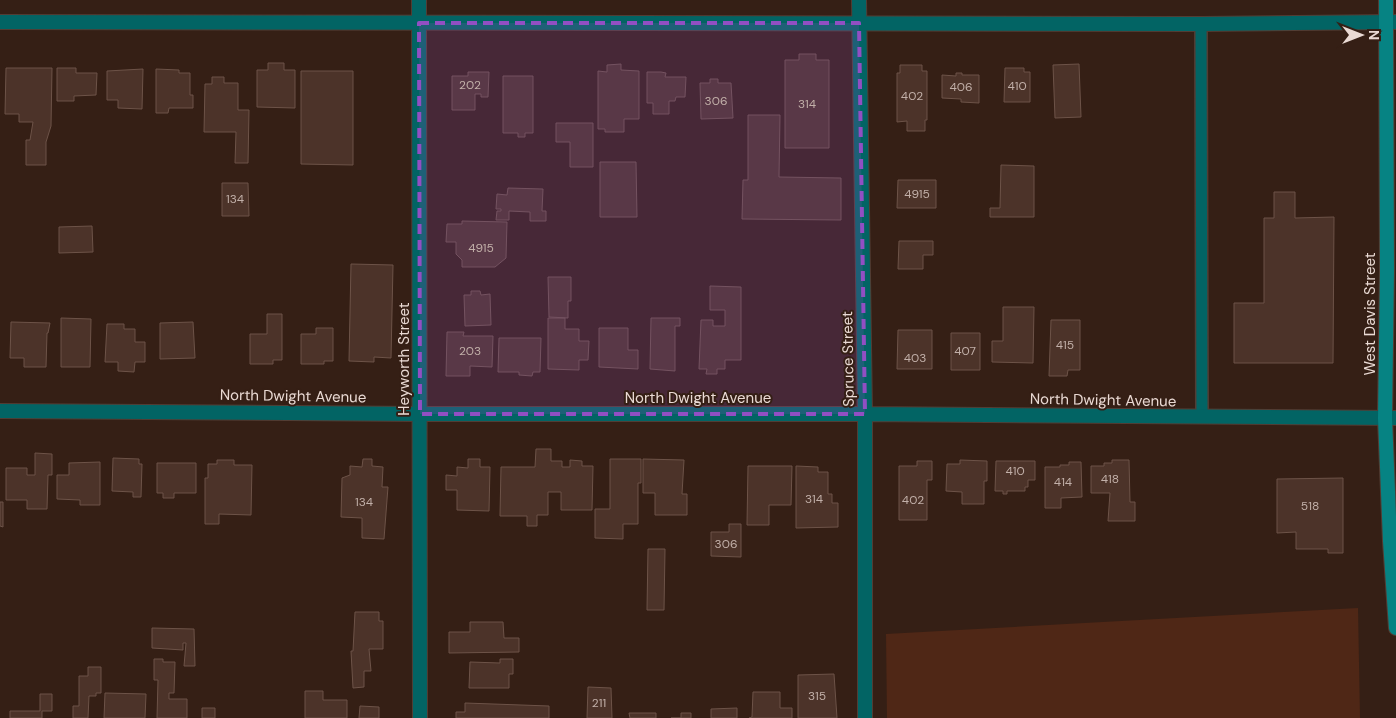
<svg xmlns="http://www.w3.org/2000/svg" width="1396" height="718" viewBox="0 0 1396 718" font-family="'DM Sans',sans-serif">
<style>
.green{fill:#4f2716}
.building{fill:#4c3329;stroke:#6d5348}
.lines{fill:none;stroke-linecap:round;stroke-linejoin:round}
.service-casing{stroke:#523d34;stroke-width:14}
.minor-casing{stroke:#523d34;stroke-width:16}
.secondary-casing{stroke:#523d34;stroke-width:16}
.service{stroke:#026464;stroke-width:11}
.minor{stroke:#026464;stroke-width:14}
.secondary{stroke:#068383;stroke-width:14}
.marked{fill:#914fc3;fill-opacity:0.2;stroke:#914fc3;stroke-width:4;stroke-dasharray:10 6;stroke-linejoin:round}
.labels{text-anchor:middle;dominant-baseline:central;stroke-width:4;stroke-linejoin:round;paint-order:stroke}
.number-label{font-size:12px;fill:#c2b0a9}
.street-label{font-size:15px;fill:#eadad4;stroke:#351f15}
</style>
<rect width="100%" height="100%" fill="#351f15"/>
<!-- green -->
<path class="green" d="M1358 608 1360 718H887L886 634Z"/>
<!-- building -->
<path class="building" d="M799 54H816V60H829V148H785V60H799Z
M268 63H284V70H295V108L257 107V70H268Z
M621 64V70L639 71V119H624V132H605V129H598V71L607 72V65Z
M1079 64 1081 117 1055 118 1053 65Z
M900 65H922V71H927V120H925V131H907V121L897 122V73H900Z
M6 68H52L51 126 46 142V165H26V140H30L33 122H19V114H5Z
M57 68H76V73H97L96 95 74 96V101H57Z
M1005 68H1024V72H1030V102H1004Z
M143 69 142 109 118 108V100H107V71Z
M156 69 179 70V73H190V95H193V108H169L168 113H156Z
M301 71H353V165L301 164Z
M468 72H489L488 97H481V94H475V110H452V76H468Z
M647 72H661L666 73 665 77H686L685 97H676L675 101H669V114H653V103H647Z
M956 73H962V75H979V103L961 102V99L942 98V75L956 76Z
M503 76H533V133H525V137H518V133H503Z
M212 77H224V83H238V110H249L248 163H235L236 132H204L205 84H212Z
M710 79H718V83H731L733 118 701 119 700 83H710Z
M748 115H780L779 177 841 178V220L742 219 743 180H748Z
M556 123H593V167H570V142H556Z
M600 162H636L637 217H600Z
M1001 165 1034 166V217H990V208H1000Z
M898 180H936V208H897Z
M222 183H248L249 216H222Z
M508 188 543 189 542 211H546V221H530V212L509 211V220H496L497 211H501V209H496L497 194 507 195Z
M1274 192H1295V218L1334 217 1333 363H1234V303H1264V218H1274Z
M462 221 507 222 506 258 495 267H462V260L456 254V242H446L447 224H462Z
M92 226 93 252 59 253V227Z
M899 241H933V255H923V269H898Z
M351 264 393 265 391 358 374 357V362L349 361Z
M548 277H571V301H568V318L549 317Z
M710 286 741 287V360H725V369H717V374H706L707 369H699L701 320H713V326H725V310H710Z
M471 291H480L481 295 490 294 491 325 465 326 464 295H471Z
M1003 307H1034L1033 363 992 362V341H1003Z
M267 314H282V360H273V364H250V334H267Z
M61 318 91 319 90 367H61Z
M548 318H565V329H579V341H589L588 360H579V370L548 369Z
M651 318H680V326H675V371L650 369Z
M1051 320H1080V370H1068L1067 376H1049Z
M11 322 50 323 48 333H47L46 367H24V358H10Z
M193 322 195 358 160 359V323Z
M107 324H124V329H135V342H145V362H135L134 372 118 371V362H105Z
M316 328H333V361H324V364H301V334H316Z
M599 328H628V350H638V369L599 367Z
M898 330H932V369H897Z
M447 332H464L463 336H493L492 367 470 366V376H446Z
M951 333H980V370H951Z
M499 338H541L540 372H533L532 376 519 375V372H498Z
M536 449H551V461H562V467H570V460L582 461V466H593L592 510H561V492H548V515H537V526H527V516H500L501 467H535Z
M35 453 52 454V475H48L47 509H27V500H6V468H27V475H35Z
M113 458 139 459V464H142L141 497H133V492L112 491Z
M363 459H372V466L383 467 382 487H388L384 539 362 538V518L341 517 342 478 350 475V466L362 467Z
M468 459H480V467H490L489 511 457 510V490H446V475L457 476V467L468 468Z
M610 459H641V483H638V524H623V539L595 538V509H610Z
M643 459 684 460 682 494H687V515H655V493H643Z
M217 460H234V465H252L251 515 219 514V524H205V478H208V464H217Z
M960 460 987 461V481H984V504H962V492L946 491 947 464H960Z
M1112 460H1129L1130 502H1135V521H1108L1110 493H1091V466H1104V463H1112Z
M917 461H932V480H927V520H899V466H917Z
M996 461H1035V480H1028V487H1025V491H1007V494H1003V491H995Z
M100 462V505H80V500L57 499V475H69V463Z
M1069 462H1081L1082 497 1061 498V508H1045V467H1060V465H1069Z
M157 463H196V493H174V498H163V493H157Z
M748 466H792L791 505H769V525H747Z
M796 466 818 467V472H828V494H832V503H838V527L796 528Z
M1343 478V553H1328V549H1296V532L1277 533V479Z
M0 502H3V527L0 526Z
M729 524H741V557L711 556V532H729Z
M648 549H665L664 610H647Z
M355 612H379V621H383V649H369L371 671H364V687L353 688 351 651H353Z
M470 622H503L504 638H519V652L449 653V632H470Z
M152 628 194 629 195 666H184L186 643H183V650L152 648Z
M154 659H163V662H175L174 693H169V699H187V718H157L158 680H154Z
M500 659H513V674H509V688H469L470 662 500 663Z
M88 667H101V693H96V696H89L88 718H73V706H79V676H88Z
M834 674 837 718H798V675Z
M588 687 611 688 612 718H587Z
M305 691H323V700H347V718H305Z
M753 692H780V708H792V718H749L752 717Z
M105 693 146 694 145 718H104Z
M40 694H52V711H42V718H10V711H40Z
M465 703 549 706V718H456V712H465Z
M360 706 379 707V718H359Z
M202 708H215V718H202Z
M737 708V718H711V709Z
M629 713H656V718H630Z
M681 713H691V718H671H681Z"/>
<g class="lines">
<defs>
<path id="service" d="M1201 24 1202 417"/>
<path id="minor" d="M419 0 420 718
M859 0 865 414V718
M0 22 1201 24 1396 22
M0 411 420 414H865L1396 418"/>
<path id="secondary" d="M1386 0 1387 271 1385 418 1390 541 1396 628"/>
</defs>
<!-- service casing -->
<use href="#service" class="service-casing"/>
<!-- minor casing -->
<use href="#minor" class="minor-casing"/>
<!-- secondary casing -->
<use href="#secondary" class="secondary-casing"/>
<!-- service -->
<use href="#service" class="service"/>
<!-- minor -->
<use href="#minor" class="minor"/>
<!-- secondary -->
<use href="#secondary" class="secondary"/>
</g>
<!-- marked area -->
<path class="marked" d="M419 23H859L865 414H420Z"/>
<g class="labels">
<!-- number labels -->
<g class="number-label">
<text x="470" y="85">202</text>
<text x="1017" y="86">410</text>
<text x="961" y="87">406</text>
<text x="912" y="96">402</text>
<text x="716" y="101">306</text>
<text x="807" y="104">314</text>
<text x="917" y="194">4915</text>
<text x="235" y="199">134</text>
<text x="481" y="248">4915</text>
<text x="1065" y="345">415</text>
<text x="470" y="351">203</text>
<text x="965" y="351">407</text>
<text x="915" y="358">403</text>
<text x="1015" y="471">410</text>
<text x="1110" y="479">418</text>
<text x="1063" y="482">414</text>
<text x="814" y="499">314</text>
<text x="913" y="500">402</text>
<text x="364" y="502">134</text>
<text x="1310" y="506">518</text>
<text x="726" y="544">306</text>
<text x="817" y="696">315</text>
<text x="599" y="703">211</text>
</g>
<!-- street labels -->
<g class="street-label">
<text transform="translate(1370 314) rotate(-90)">West Davis Street</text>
<text transform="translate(404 359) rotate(-90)">Heyworth Street</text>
<text transform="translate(848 359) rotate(-91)">Spruce Street</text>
<text transform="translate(293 396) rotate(1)">North Dwight Avenue</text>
<text x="698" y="398">North Dwight Avenue</text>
<text transform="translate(1103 400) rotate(1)">North Dwight Avenue</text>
</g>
</g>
<!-- north arrow -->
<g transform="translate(1361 35) rotate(90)" stroke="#351f15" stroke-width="4" paint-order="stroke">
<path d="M0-4L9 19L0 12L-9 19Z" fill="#eadad4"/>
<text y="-8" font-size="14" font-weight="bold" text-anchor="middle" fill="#eadad4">N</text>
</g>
</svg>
